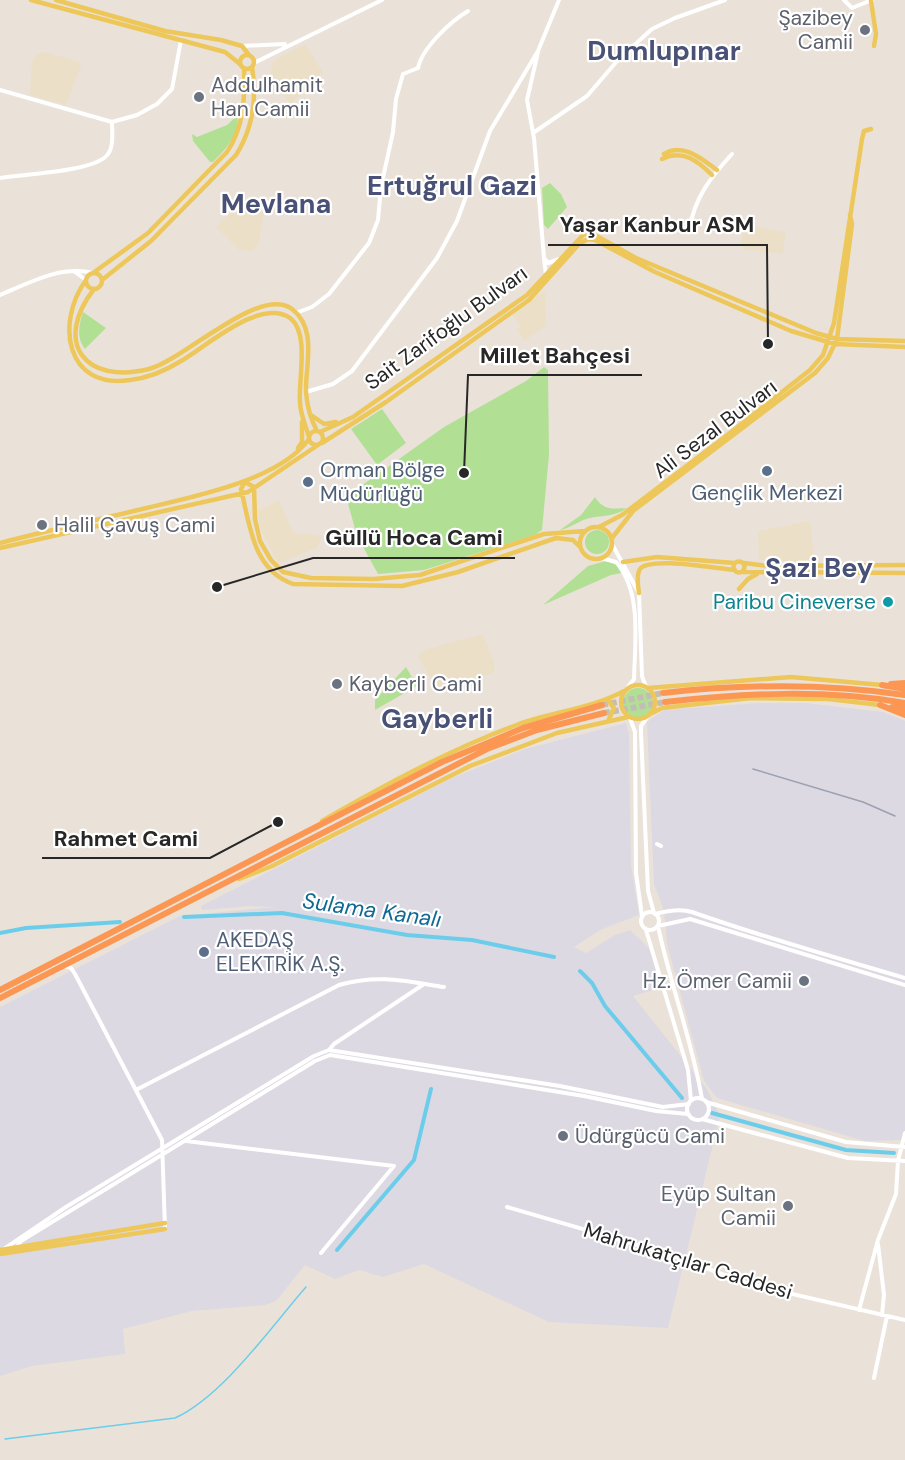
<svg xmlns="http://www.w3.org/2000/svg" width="905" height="1460" viewBox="0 0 905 1460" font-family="'DM Sans',sans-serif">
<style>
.industrial{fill:#dcd9e2}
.education{fill:#ecdfc8}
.green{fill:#b1e095}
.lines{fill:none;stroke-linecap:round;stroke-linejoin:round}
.stream{stroke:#6ccdeb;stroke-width:1.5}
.canal{stroke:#6ccdeb;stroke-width:4}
.highway-tunnel{stroke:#c3bdb5;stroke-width:6;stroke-dasharray:6 3;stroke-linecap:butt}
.minor{stroke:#fff;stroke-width:4}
.major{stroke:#edc75a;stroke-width:4.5}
.highway{stroke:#fb9753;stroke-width:6}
.rail{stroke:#9ca0b2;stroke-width:1.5}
.worship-dot{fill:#6b7280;stroke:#fff;stroke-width:2}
.service-dot{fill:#5c6f8a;stroke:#fff;stroke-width:2}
.culture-dot{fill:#0f9aa8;stroke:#fff;stroke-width:2}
.labels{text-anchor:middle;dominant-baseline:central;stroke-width:4.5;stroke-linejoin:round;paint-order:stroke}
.worship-label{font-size:21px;fill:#5b616d;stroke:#fff;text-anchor:start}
.street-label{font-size:21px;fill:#272727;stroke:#fff}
.service-label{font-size:21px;fill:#4e5e75;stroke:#fff;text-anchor:start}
.culture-label{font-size:21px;fill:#0d838f;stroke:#fff;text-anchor:end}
.water-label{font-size:22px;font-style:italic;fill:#0f6993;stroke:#fff}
.district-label{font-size:27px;font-weight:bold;fill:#495276;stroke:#fff}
.leader{fill:none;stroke:#272727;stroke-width:2}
.callout-dot{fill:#272727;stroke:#fff;stroke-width:2}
.callout-label{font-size:22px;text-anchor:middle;font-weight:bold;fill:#272727;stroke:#fff;stroke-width:4.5;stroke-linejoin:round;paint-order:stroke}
</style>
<rect width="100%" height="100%" fill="#eae2d9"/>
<!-- industrial -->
<path class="industrial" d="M758 703H806L883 712 905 721V1140L865 1141 717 1098 704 1081 667 944 664 911 654 884 647 722 664 710Z
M626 723 629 734 631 865 639 915 600 930 574 947 586 953 615 935 630 930 649 948 661 988 633 996 707 1089 720 1116 668 1328 549 1322 424 1264 383 1277 359 1270 335 1279 305 1265 276 1301 265 1305 192 1311 123 1329 125 1354 32 1366 0 1376V1007L180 916 275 907 251 906 202 910 201 906 454 777 525 749Z"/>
<!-- education -->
<path class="education" d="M305 44 323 72 291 104 269 79 273 61Z
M46 52 82 63 66 105 30 95 32 61 38 54Z
M244 198 264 213 258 246 249 252 239 250 216 227Z
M745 225 786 232 783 254 743 249 741 243Z
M545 291 546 326 524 341 517 330 521 327 512 314Z
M279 500 293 532 322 536 317 548 278 563 260 528 258 511Z
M808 521 811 525 814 562 759 560 758 531Z
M483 634 495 665 493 673 436 689 417 655 427 649Z"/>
<!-- green -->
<path class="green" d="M237 116C241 133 225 150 213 162H210L193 141 192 134 197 137 227 125Z
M550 183 561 194 567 207 548 229 544 225 542 188Z
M83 312 106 328 85 349C76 338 79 324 83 312Z
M544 367 548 370 549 455 542 530 535 535 424 570 378 574 357 536 347 500 354 491 444 427 526 381Z
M382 409 406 443 377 465 351 429Z
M595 497C603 510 611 509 627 508 614 517 604 515 590 518 579 520 572 528 560 530L581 515Z
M585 542a12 12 0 1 1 24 0a12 12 0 1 1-24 0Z
M606 561 617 565 622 573 611 575 543 605 588 566Z
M406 667 417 686 375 710V700Z
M623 703a15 15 0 1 1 30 0a15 15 0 1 1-30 0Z"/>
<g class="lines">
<!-- stream -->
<path class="stream" d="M5 1439 175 1418C223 1396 271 1327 306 1287"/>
<!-- canal -->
<path class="canal" d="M184 917 282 913 407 935 472 940 554 957
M0 933 26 928 120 922
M580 971 592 983 605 1006 682 1098
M712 1113 846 1150 894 1153
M337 1250 414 1160 431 1089"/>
<!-- highway-tunnel -->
<path class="highway-tunnel" d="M602 705 663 693
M604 713 665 702"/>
<!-- minor -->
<path class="minor" d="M844 0 852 8 872 0
M242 46 285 44
M538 52 527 100 534 138 544 258 548 263 559 259
M254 63 382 0
M0 90 112 122 137 115 157 104 172 89 181 40
M533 133 587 96 618 60 652 29 675 18 725 0
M0 178C23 174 96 172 108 154 114 146 112 132 112 122
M689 230C695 197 710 178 732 154
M544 259 546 275
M75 272 86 280
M0 295C29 283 60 265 93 273
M296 313 312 307 329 294 369 243 378 220 381 187 393 132 396 99 403 74 418 68C422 48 451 21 468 11
M306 392 333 384 352 371 437 258 457 221 490 131 538 51 559 0
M612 544 639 593 642 676 646 687
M601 558 616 562C642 592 635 641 634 679L628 687
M648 716 641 726V733L648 891 654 913
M630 718 635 732 636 873 642 916
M657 844 661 846
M641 921a9 9 0 1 1 18 0a9 9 0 1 1-18 0Z
M655 914C666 911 680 908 692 912 762 937 834 957 905 978
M646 930 688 1070 691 1101
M65 966 71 968 75 974 162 1140 165 1229
M329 1050 560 1086 663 1107 689 1104
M136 1090 339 985C378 974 405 981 444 987
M687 1109a11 11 0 1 1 22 0a11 11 0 1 1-22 0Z
M702 1099C692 1040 670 984 658 926L690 919 905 985
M706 1102 846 1142 905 1147
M702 1119 848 1158 905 1161
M186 1141 394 1166
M507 1207 665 1253 749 1284 905 1320
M878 1244 884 1295 882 1315
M4 1249 66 1207 314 1056 329 1050 334 1044 424 984
M15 1249 21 1241 315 1061 330 1055 584 1096 656 1111 688 1114
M321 1253 394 1166
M859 1310 878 1240 896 1194 898 1161 905 1133
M874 1378 887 1316"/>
<!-- major -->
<path class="major" d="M31 0 225 52 240 64
M56 0 165 31 221 40 242 46 249 55
M871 1 876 34 874 46
M240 62a7 7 0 1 1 14 0a7 7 0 1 1-14 0Z
M664 154C683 142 702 159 717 170
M662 159C683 149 698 161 712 175
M93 273 148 233 227 152C244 127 245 98 244 68
M86 281a8 8 0 1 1 16 0a8 8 0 1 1-16 0Z
M86 280C55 323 66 390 130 380 149 378 165 371 181 361 206 347 260 297 290 318 310 333 298 381 300 402 300 414 306 426 309 437
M102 280 151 241 236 155C253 128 257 97 252 67
M94 289C53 342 84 385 149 369 184 360 259 285 292 309 318 329 305 366 306 392 307 406 310 418 317 431
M311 415 324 424 336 422
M309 438a7 7 0 1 1 14 0a7 7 0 1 1-14 0Z
M320 432 353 417 527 295 584 234 595 235 636 258 816 333 837 339 905 341
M322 443 386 402 529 300 579 244 588 239 595 240 655 272 791 331 835 344 905 347
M298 448 302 442V422
M245 482 241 489C250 526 253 570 293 584L402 586 458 572 556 538 573 540 580 547
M245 482 254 487 255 519 260 541 271 560 283 572 311 578 374 579 420 575 544 534 585 531
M580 543a16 16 0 1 1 32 0a16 16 0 1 1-32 0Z
M599 527 622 515 726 436 810 370 823 355 834 323 862 139 864 131 871 129
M612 538 633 511 815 373 828 358 837 339 852 224 850 215
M0 543C46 531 92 521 138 510 187 498 278 482 309 439
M0 548 248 492 318 445
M733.5 567a5.5 5.5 0 1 1 11 0a5.5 5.5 0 1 1-11 0Z
M623 562 657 557 735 563
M744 563 769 566 905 565
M743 572 905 573
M739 589 748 579 757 574
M639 593C638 586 636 575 640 569 650 556 717 569 735 570
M621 702a17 17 0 1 1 34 0a17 17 0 1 1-34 0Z
M648 688 791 677 882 685
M607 699 614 708 609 719
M652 713 662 708 751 698 828 699 880 705
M322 821C385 785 451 749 519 724 553 712 593 708 624 691
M239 879 272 866 470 766 557 733 628 717
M0 1250 165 1223
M0 1254 165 1229"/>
<!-- highway -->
<path class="highway" d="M891 684 905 683
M882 685 905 689
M663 693C744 684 824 683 905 695
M665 702C746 693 824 689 905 703
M880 705 905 715
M892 707 905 709
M0 990 442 762 523 728 602 705
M0 998 487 749 537 730 604 713"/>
<!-- rail -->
<path class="rail" d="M753 769 863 802 895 816"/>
</g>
<!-- markers -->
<g class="worship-dot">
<circle cx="865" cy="30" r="6"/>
<circle cx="199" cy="97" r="6"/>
<circle cx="42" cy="525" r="6"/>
<circle cx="337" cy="684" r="6"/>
<circle cx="804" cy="981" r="6"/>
<circle cx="563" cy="1136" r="6"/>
<circle cx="788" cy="1206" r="6"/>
</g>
<g class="service-dot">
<circle cx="767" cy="471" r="6"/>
<circle cx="308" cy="482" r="6"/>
<circle cx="204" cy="952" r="6"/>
</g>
<circle class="culture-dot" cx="888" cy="602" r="6"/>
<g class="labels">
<!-- worship labels -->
<g class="worship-label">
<text x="853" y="18" text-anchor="end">Şazibey<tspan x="853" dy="24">Camii</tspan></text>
<text x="211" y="85">Addulhamit<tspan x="211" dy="24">Han Camii</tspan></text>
<text x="54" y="525">Halil Çavuş Cami</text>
<text x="349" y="684">Kayberli Cami</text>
<text x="792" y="981" text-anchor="end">Hz. Ömer Camii</text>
<text x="575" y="1136">Üdürgücü Cami</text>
<text x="776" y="1194" text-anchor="end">Eyüp Sultan<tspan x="776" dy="24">Camii</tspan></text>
</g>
<!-- street labels -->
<g class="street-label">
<text transform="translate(446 328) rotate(-36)">Sait Zarifoğlu Bulvarı</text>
<text transform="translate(715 429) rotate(-37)">Ali Sezal Bulvarı</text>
<text transform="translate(688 1261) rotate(17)">Mahrukatçılar Caddesi</text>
</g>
<!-- service labels -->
<g class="service-label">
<text x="320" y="470">Orman Bölge<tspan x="320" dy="24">Müdürlüğü</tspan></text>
<text x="767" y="493" text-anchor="middle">Gençlik Merkezi</text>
<text x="216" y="940">AKEDAŞ<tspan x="216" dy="24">ELEKTRİK A.Ş.</tspan></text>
</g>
<!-- culture labels -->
<g class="culture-label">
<text x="876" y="602">Paribu Cineverse</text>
</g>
<!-- water labels -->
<g class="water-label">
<text transform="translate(372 910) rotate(8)">Sulama Kanalı</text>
</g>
<!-- district labels -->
<g class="district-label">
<text x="664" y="50">Dumlupınar</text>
<text x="452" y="185">Ertuğrul Gazi</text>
<text x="276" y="203">Mevlana</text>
<text x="819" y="567">Şazi Bey</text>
<text x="437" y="718">Gayberli</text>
</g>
</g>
<!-- callouts -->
<path class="leader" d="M768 344L767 245H548M464 473L468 375H642M217 587L313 558H515M278 822L210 858H42"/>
<g class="callout-dot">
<circle cx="768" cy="344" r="6"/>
<circle cx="464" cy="473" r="6"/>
<circle cx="217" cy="587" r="6"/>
<circle cx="278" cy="822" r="6"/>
</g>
<g class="callout-label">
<text x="657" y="232">Yaşar Kanbur ASM</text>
<text x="555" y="363">Millet Bahçesi</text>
<text x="414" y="545">Güllü Hoca Cami</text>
<text x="126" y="846">Rahmet Cami</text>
</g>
</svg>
